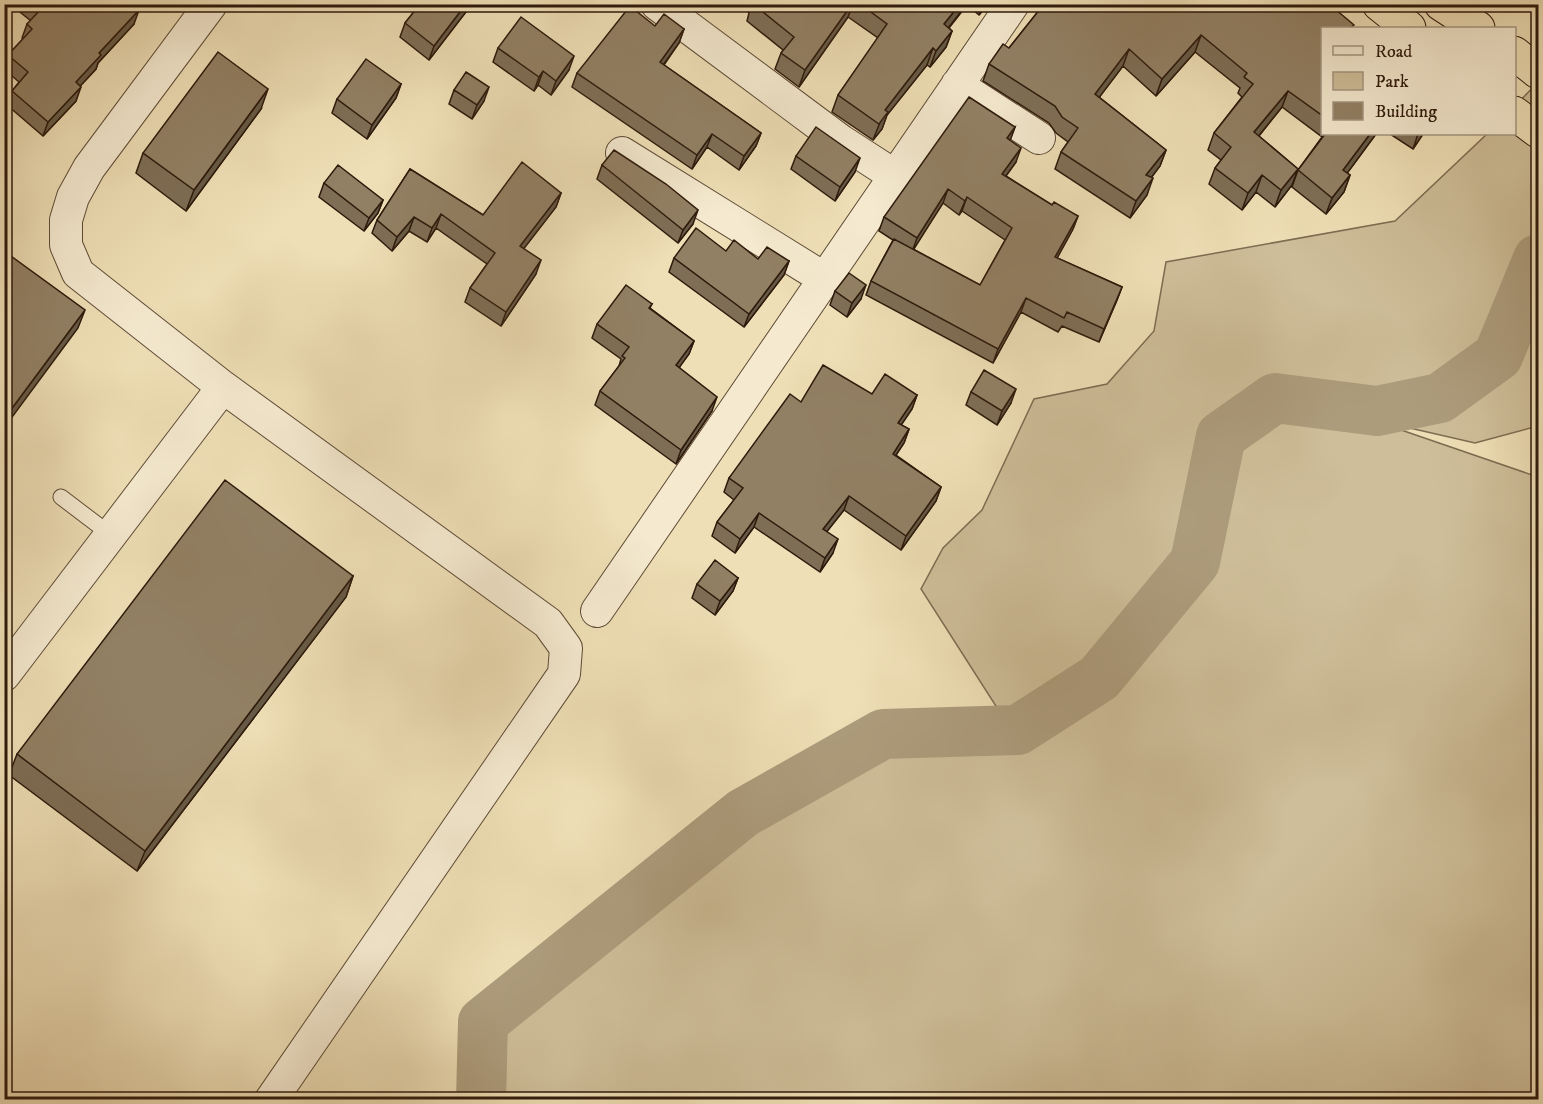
<svg xmlns="http://www.w3.org/2000/svg" width="1543" height="1104" viewBox="0 0 1543 1104" font-family="'IM FELL DW Pica',serif">
<style>
.green{fill:#cebe99;stroke:#7e6c52;stroke-width:1.5}
.lines{fill:none;stroke-linecap:round;stroke-linejoin:round}
.river{stroke:#ad9c7c;stroke-width:50}
.lane-casing{stroke:#5e4b36;stroke-width:17}
.street-casing{stroke:#5e4b36;stroke-width:34}
.highway-casing{stroke:#2e1a0c;stroke-width:35}
.lane{stroke:#f5ead0;stroke-width:15}
.street{stroke:#f5ead0;stroke-width:32}
.highway{stroke:#efdfb6;stroke-width:33}
.wall{fill:#7e6e56;stroke:#2e1a0c;stroke-width:1.5;fill-rule:evenodd}
.shaded-wall{fill:#665a46;stroke:#2e1a0c;stroke-width:1.5}
.building{fill:#928064;stroke:#2e1a0c;stroke-width:1.5}
</style>
<rect width="100%" height="100%" fill="#efdfb6"/>
<filter id="stains"><feTurbulence type="fractalNoise" baseFrequency=".00333" numOctaves="4"/><feColorMatrix values="0 0 0 0 .2 0 0 0 0 .09 0 0 0 0 .02 0 0 0 .5 -.17"/></filter>
<radialGradient id="worn" r=".72"><stop offset=".6" stop-color="#630" stop-opacity="0"/><stop offset="1" stop-color="#630" stop-opacity=".3"/></radialGradient>
<!-- green -->
<path class="green" d="M1538 82V426L1475 443 1375 420 1278 410 1273 414 1278 411 1375 421 1538 477V1099H498L494 1096 492 1029 752 820 888 747 1017 741 1102 687 1207 563 1232 445 1205 563 1099 688 1017 739 921 589 943 548 982 510 1034 399 1107 384 1154 331 1166 262 1395 221 1487 134H1514L1515 106Z"/>
<g class="lines">
<!-- river -->
<path class="river" d="M481 1100 483 1022 743 813 883 734 1018 730 1099 678 1195 562 1221 436 1275 398 1377 411 1440 398 1498 356 1538 259"/>
<defs>
<path id="lane" d="M61 497 111 535"/>
<path id="street" d="M211 4 89 168 73 197 66 220V245L78 273 223 387 548 623 566 648 564 674 271 1100
M657 4 841 141 895 176
M957 85 1039 138
M622 153 825 279
M597 611 1013 4
M4 675 223 387"/>
<path id="highway" d="M1379 4 1409 28
M1441 4 1478 28
M1514 53 1538 72
M1514 113 1538 131"/>
</defs>
<!-- lane casing -->
<use href="#lane" class="lane-casing"/>
<!-- street casing -->
<use href="#street" class="street-casing"/>
<!-- highway casing -->
<use href="#highway" class="highway-casing"/>
<!-- lane -->
<use href="#lane" class="lane"/>
<!-- street -->
<use href="#street" class="street"/>
<!-- highway -->
<use href="#highway" class="highway"/>
</g>
<!-- wall -->
<path class="wall" d="M10 4H139L136 8 134 24 98 63 96 69 80 86 76 101 43 136 7 105 12 91 19 82 4 69V65L8 55 23 39 22 38 27 24 31 21Z
M420 4H472L429 60 400 37 405 23Z
M738 4H988L979 15 967 5 949 28 952 31 946 47 930 67 927 65 887 115 882 129 873 140 832 112 838 95 878 38 848 17 799 87 775 69 781 53 783 50 747 21 749 13Z
M1044 4 1323 28V134H1376L1347 173 1350 175 1344 192 1326 214 1292 187 1298 170 1322 137 1282 107 1259 136 1298 169 1292 185 1275 207 1256 192 1242 210 1209 184 1215 168 1221 160 1208 150 1214 133 1242 97 1238 93 1240 88 1195 52 1156 96 1123 66 1099 97 1166 150 1160 166 1151 178 1147 195 1130 218 1055 169 1061 152 1068 142 1056 133 1049 123 983 81 989 64 1009 48Z
M655 26 684 29 679 43 664 65 761 133 756 146 739 170 707 147 692 169 572 87 577 73Z
M498 48 569 70 551 95 538 85 534 91 493 62Z
M401 84 396 98 367 139 332 113 337 99Z
M454 90 484 101 472 119 449 104Z
M261 109 186 211 136 173 143 153Z
M1015 127 1010 140 1016 162 1006 176 1052 205 1078 216 1073 229 1057 258 1122 287 1117 300 1099 342 1062 326 1058 332 1021 312 993 363 866 295 871 281 893 240 879 231 884 217ZM943 203 959 215 962 211 1005 240 980 285 913 249Z
M1390 134H1423L1413 149Z
M796 156 855 172 835 201 791 169Z
M602 165 693 224 678 243 597 179Z
M410 169 483 215 561 193 556 207 524 248 536 274 501 326 465 302 470 288 487 264 436 228 427 242 409 231 392 251 372 233 377 220Z
M324 183 383 200 378 213 364 231 319 197Z
M674 258 758 259 789 261 784 275 744 327 669 272Z
M835 291 861 299 847 317 830 305Z
M652 304 650 308 694 341 689 354 679 367 712 411 676 464 595 405 600 391 619 366 621 359 592 338 597 324Z
M971 392 1011 403 997 425 966 405Z
M872 394 917 395 912 409 901 425 909 429 904 443 896 455 941 487 936 501 901 550 844 510 827 531 833 553 820 572 754 527 735 553 712 536 717 522 734 500 724 492 729 478 801 402Z
M353 576 346 597 137 871 9 775 17 754Z
M738 578 733 591 715 615 692 598 697 584Z"/>
<!-- shaded-wall -->
<path class="shaded-wall" d="M466 4H472L429 60 434 46Z
M852 4H853L848 17 799 87 805 70Z
M960 4H967L938 41 944 24Z
M983 4H988L979 15Z
M139 10 134 24 98 63 96 69 71 96 76 82 99 53Z
M684 29 679 43 655 76 660 62Z
M952 31 946 47 930 67 936 51Z
M1201 35 1195 52 1156 96 1162 79Z
M933 48 927 65 887 115 882 129 873 140 885 110Z
M1129 49 1123 66 1089 111 1095 94Z
M574 56 569 70 551 95 556 81Z
M543 71 538 85 534 91 539 77Z
M401 84 396 98 367 139 372 125Z
M81 87 76 101 43 136 48 122Z
M489 87 484 101 472 119 477 105Z
M268 89 261 109 186 211 194 190Z
M1288 91 1282 107 1248 149 1254 132Z
M1015 127 1010 141 1007 138Z
M761 133 756 146 739 170 744 156Z
M712 134 707 147 692 169 697 155Z
M1370 134H1376L1337 187 1343 170Z
M1418 134H1423L1413 149Z
M1021 148 1016 162 997 188 1002 174Z
M1166 150 1160 166 1140 192 1146 175Z
M860 158 855 172 835 201 840 187Z
M1298 169 1292 185 1275 207 1281 190Z
M1262 175 1256 192 1242 210 1248 193Z
M1350 175 1344 192 1326 214 1332 198Z
M1153 178 1147 195 1130 218 1136 201Z
M948 189 943 203 912 252 917 238Z
M561 193 556 207 515 260 520 246Z
M967 197 962 211 959 215 965 201Z
M383 200 378 213 364 231 369 218Z
M698 210 693 224 678 243 683 230Z
M441 214 436 228 427 242 432 228Z
M1078 216 1073 229 1050 271 1055 257Z
M414 217 409 231 392 251 397 237Z
M541 260 536 274 501 326 506 312Z
M789 261 784 275 744 327 749 314Z
M866 285 861 299 847 317 852 303Z
M1122 287 1117 300 1099 342 1104 329Z
M1026 298 1021 312 993 363 998 349Z
M85 310 78 328 4 428V419Z
M694 341 689 354 671 379 676 365Z
M1016 389 1011 403 997 425 1002 411Z
M917 395 912 409 893 437 898 423Z
M717 397 712 411 676 464 681 450Z
M909 429 904 443 888 467 893 454Z
M941 487 936 501 901 550 906 536Z
M849 496 844 510 818 543 823 529Z
M759 513 754 527 735 553 740 539Z
M838 539 833 553 820 572 825 558Z
M353 576 346 597 137 871 145 851Z
M738 578 733 591 715 615 720 601Z"/>
<!-- building -->
<path class="building" d="M33 4H133L139 10 99 53 101 55 76 82 81 87 48 122 12 91 28 72 8 55 32 29 27 24 40 10Z
M420 4 436 5 466 4 434 46 405 23Z
M753 4H852L805 70 781 53 794 37Z
M860 4H960L944 24 952 31 936 51 933 48 885 110 888 112 879 124 838 95 887 24Z
M1044 4H1329L1354 25 1350 28H1323V116L1288 91 1254 132 1298 169 1281 190 1262 175 1248 193 1215 168 1231 147 1214 133 1253 84 1244 77 1247 73 1201 35 1162 79 1129 49 1095 94 1166 150 1146 175 1153 178 1136 201 1061 152 1078 128 1062 117 1055 106 989 64 1003 44 1009 48Z
M630 6 655 26 664 14 684 29 660 62 761 133 744 156 712 134 697 155 577 73Z
M521 17 574 56 556 81 543 71 539 77 498 48Z
M218 52 268 89 194 190 143 153Z
M366 59 401 84 372 125 337 99Z
M466 72 489 87 477 105 454 90Z
M969 97 1015 127 1007 138 1021 148 1002 174 1052 205 1054 202 1078 216 1055 257 1122 287 1104 329 1067 312 1064 318 1026 298 998 349 871 281 894 239 980 285 1012 228 967 197 965 201 948 189 917 238 884 217Z
M816 127 860 158 840 187 796 156Z
M1325 134H1370L1343 170 1350 175 1332 198 1298 170Z
M614 150 666 184 698 210 683 230 602 165Z
M522 162 561 193 520 246 541 260 506 312 470 288 495 253 441 214 432 228 414 217 397 237 377 220 410 169 483 215Z
M338 165 383 200 369 218 324 183Z
M696 228 726 251 734 240 758 259 767 247 789 261 749 314 674 258Z
M4 251 85 310 4 419Z
M849 273 866 285 852 303 835 291Z
M626 285 652 304 649 308 694 341 676 365 717 397 681 450 600 391 625 358 622 356 629 347 597 324Z
M823 365 872 394 885 374 917 395 898 423 909 429 893 454 941 487 906 536 849 496 823 529 838 539 825 558 759 513 740 539 717 522 743 488 729 478 790 394 801 402Z
M984 370 1016 389 1002 411 971 392Z
M225 480 353 576 145 851 17 754Z
M715 560 738 578 720 601 697 584Z"/>
<!-- margin -->
<rect width="1543" height="1104" fill="none" stroke="#efdfb6" stroke-width="24"/>
<rect x="6" y="6" width="1531" height="1092" fill="none" stroke="#2e1a0c" stroke-width="3"/>
<rect x="12" y="12" width="1519" height="1080" fill="none" stroke="#2e1a0c" stroke-width="1.5"/>
<!-- legend -->
<rect x="1321" y="27" width="195" height="108" fill="#f5ead0" stroke="#a59782" stroke-width="1.5"/>
<rect x="1333" y="46" width="30" height="9" fill="#f5ead0" stroke="#a59782" stroke-width="1.5"/>
<text x="1375" y="57" font-size="18" fill="#2e1a0c">Road</text>
<rect x="1333" y="72" width="30" height="18" fill="#cebe99" stroke="#a59782" stroke-width="1.5"/>
<text x="1375" y="87" font-size="18" fill="#2e1a0c">Park</text>
<rect x="1333" y="102" width="30" height="18" fill="#928064" stroke="#a59782" stroke-width="1.5"/>
<text x="1375" y="117" font-size="18" fill="#2e1a0c">Building</text>
<rect width="100%" height="100%" filter="url(#stains)"/>
<rect width="100%" height="100%" fill="url(#worn)"/>
</svg>
